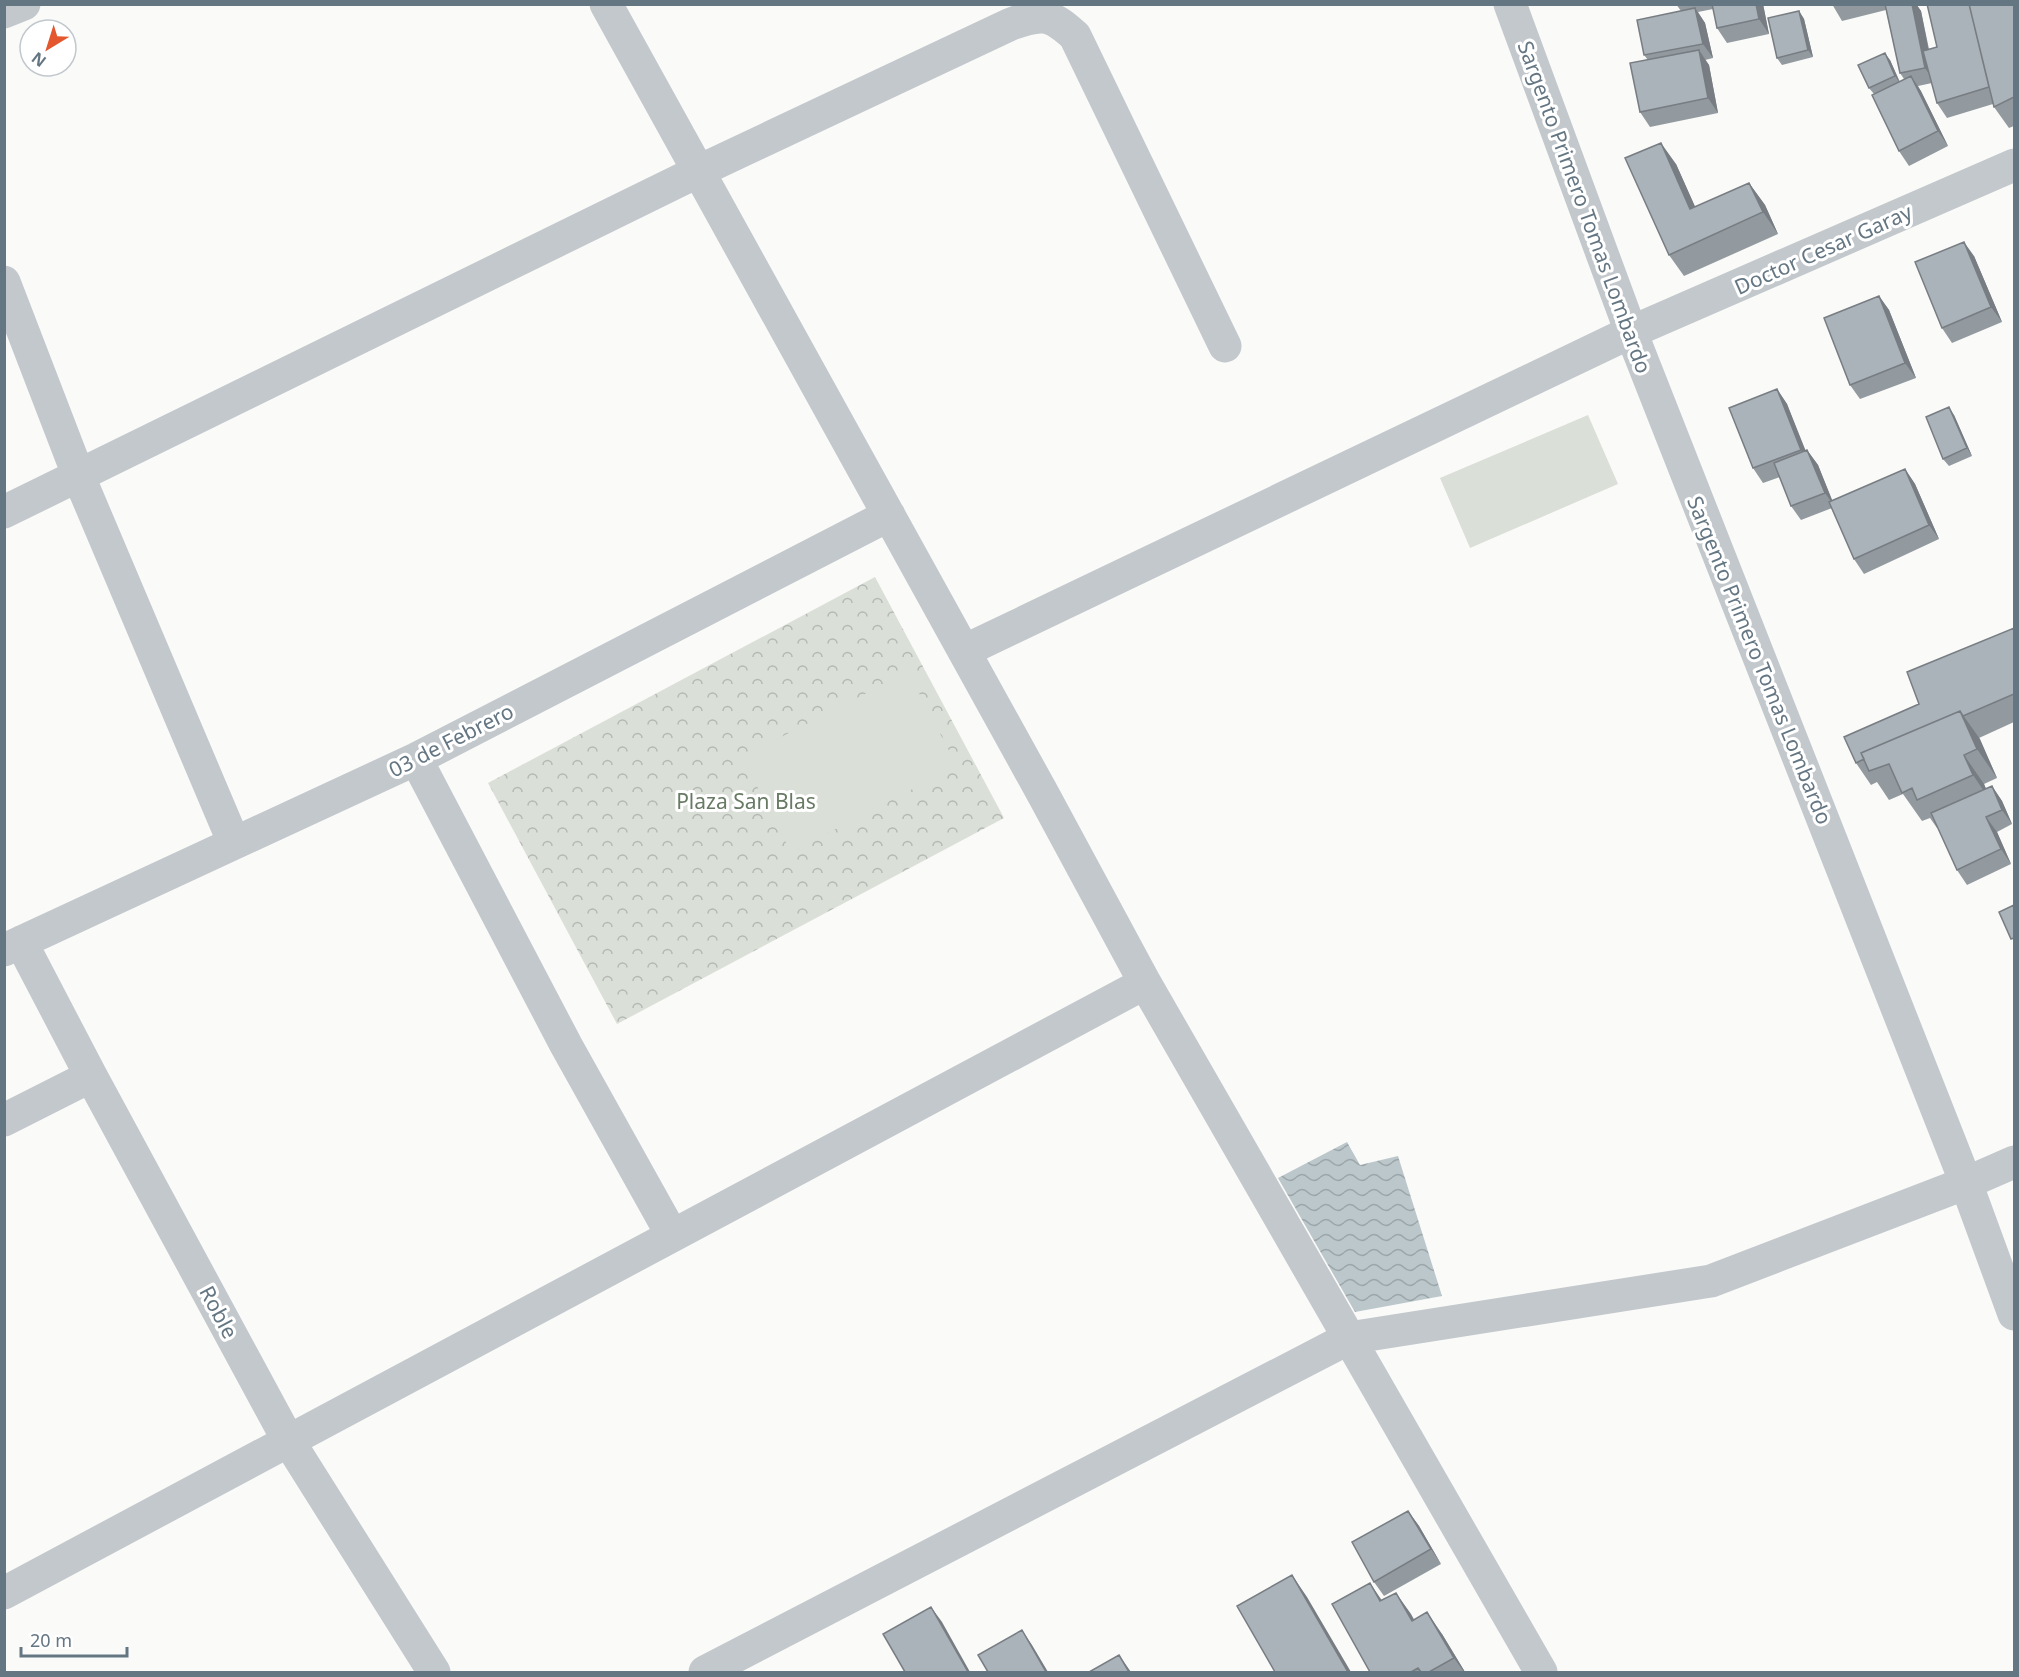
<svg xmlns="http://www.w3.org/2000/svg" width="2019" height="1677" viewBox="0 0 2019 1677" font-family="'Noto Sans',sans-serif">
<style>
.park{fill:url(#park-crowns)}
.pitch{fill:#dadfd7}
.water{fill:url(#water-waves)}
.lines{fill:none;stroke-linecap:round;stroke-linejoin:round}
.minor{stroke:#c3c8cc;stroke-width:33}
.tertiary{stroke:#c3c8cc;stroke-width:33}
.wall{fill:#929a9f}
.shaded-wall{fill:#777d82}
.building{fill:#aab3b9;stroke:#777d82;stroke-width:1.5}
.labels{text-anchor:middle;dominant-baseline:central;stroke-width:6;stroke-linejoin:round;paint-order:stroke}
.street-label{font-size:21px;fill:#657683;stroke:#fff}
.park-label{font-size:21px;fill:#687a64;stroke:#fff}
</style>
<defs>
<pattern id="park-crowns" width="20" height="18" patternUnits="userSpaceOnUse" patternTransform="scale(1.5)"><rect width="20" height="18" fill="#dadfd7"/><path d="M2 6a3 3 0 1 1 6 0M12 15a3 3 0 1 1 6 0" fill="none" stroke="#b4b9b4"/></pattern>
<pattern id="water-waves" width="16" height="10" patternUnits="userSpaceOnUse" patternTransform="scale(1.5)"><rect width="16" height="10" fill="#bbc7cb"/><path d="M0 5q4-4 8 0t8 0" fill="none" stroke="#9ca6aa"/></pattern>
</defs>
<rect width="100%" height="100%" fill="#fafaf8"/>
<!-- park -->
<path class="park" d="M875 577 1004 818 617 1024 488 783Z"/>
<!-- pitch -->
<path class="pitch" d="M1588 415 1618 484 1470 548 1440 478Z
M908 672 957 766 791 852 742 757Z"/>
<!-- water -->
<path class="water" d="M1347 1142 1360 1165 1398 1156 1442 1296 1355 1312 1278 1178Z"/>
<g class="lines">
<!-- minor -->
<path class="minor" d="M606 4 1043 794 1145 983 1541 1672
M4 282 79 477 234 843
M4 512 699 171 1011 24C1042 13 1050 13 1075 36L1225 346
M964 651 1631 332 2014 165
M416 759 566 1045 672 1235
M21 942 91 1076 288 1440 434 1672
M4 950 416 759 889 515
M4 1120 91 1076
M4 1593 1145 983
M705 1672 1349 1338 1711 1281 1966 1183 2014 1162"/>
<!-- tertiary -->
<path class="tertiary" d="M1510 4 1631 332 1966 1183 2014 1314
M4 12 24 4"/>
</g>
<!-- wall -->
<path class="wall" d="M1676 4H1763L1769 34 1727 43 1717 28 1713 9 1698 12 1705 23 1713 58 1705 60 1709 65 1718 113 1650 127 1640 112 1648 60 1644 55 1681 11Z
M1832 4H1916L1921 11 1929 49 1937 47 2014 4V126L2009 128 1994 107 1993 104 1947 118 1937 103 1932 83 1918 86 1948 146 1909 166 1899 151 1874 94 1869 88 1890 60 1900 82 1904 79 1900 73 1886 10 1842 21Z
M1799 11 1804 19 1813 57 1782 65 1777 58Z
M1676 164 1695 207 1749 183 1765 205 1778 234 1684 276 1669 255Z
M1974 256 2002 322 1952 343 1942 328Z
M1879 296 1889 310 1916 378 1860 399 1850 385Z
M1777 389 1787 404 1805 451 1807 450 1818 465 1832 501 1905 469 1915 484 1939 539 1864 574 1854 559 1832 508 1801 520 1791 506 1780 477 1763 483 1753 468Z
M1954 415 1972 456 1949 466 1943 459Z
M2014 628V722L1979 738 1997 778 1984 784 1986 789 1992 786 2002 801 2012 824 1997 832 2011 864 1967 885 1957 870 1938 828H1937L1930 818 1922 821 1903 794 1889 800 1877 782 1871 785 1856 763 1919 704Z
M1408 1511 1419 1526 1441 1564 1384 1596 1374 1582Z
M1396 1593 1414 1620 1442 1634 1465 1672H1370L1382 1600Z"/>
<!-- shaded-wall -->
<path class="shaded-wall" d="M1756 4H1763L1769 34 1759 19Z
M1912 4H1916L1921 11 1935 83 1925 68Z
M1695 8 1705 23 1713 58 1703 44Z
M1799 11 1804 19 1813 57 1808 50Z
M1699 50 1709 65 1718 113 1708 98Z
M1885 53 1890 60 1900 83 1895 76Z
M1911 76 1921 91 1948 146 1938 131Z
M1661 143 1676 164 1706 231 1690 209Z
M1749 183 1765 205 1778 234 1763 212Z
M1964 242 1974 256 2002 322 1991 307Z
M1879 296 1889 310 1916 378 1905 363Z
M1777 389 1787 404 1811 464 1801 450Z
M1949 407 1954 415 1972 456 1967 448Z
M1807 450 1818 465 1835 507 1825 493Z
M1905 469 1915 484 1939 539 1929 525Z
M1960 711 1980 739 1997 778 1977 749Z
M1964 755 1984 784 1992 803 1973 775Z
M1992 786 2002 801 2012 824 2002 810Z
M1986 817 1997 832 2011 864 2001 849Z
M1408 1511 1419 1526 1441 1564 1431 1549Z
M1292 1575 1307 1597 1351 1672H1348Z
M1370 1583 1385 1605 1380 1601Z
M1396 1593 1411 1614 1427 1643 1412 1621Z
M931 1607 942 1622 970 1672H968Z
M1427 1612 1442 1634 1465 1672H1464L1454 1658Z
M1022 1630 1032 1645 1048 1672H1046Z
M1119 1655 1131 1672H1129Z"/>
<!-- building -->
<path class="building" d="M1712 4H1756L1759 19 1717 28Z
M1885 4H1912L1925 68 1900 73Z
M1927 4H1969L1989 87 1937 103 1923 51 1937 47Z
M1969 4H2014V97L1994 107Z
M1695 8 1703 44 1644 55 1637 20Z
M1799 11 1808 50 1777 58 1768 18Z
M1699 50 1708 98 1640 112 1630 63Z
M1885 53 1895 76 1869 88 1858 65Z
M1911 76 1938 131 1899 151 1872 95Z
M1661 143 1690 209 1749 183 1763 212 1669 255 1625 158Z
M1964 242 1991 307 1942 328 1915 262Z
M1879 296 1905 363 1850 385 1824 318Z
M1777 389 1801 450 1753 468 1729 408Z
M1949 407 1967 448 1943 459 1926 417Z
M1807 450 1825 493 1791 506 1774 463Z
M1905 469 1929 525 1854 559 1829 502Z
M2014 628V694L1963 716 1960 711 1861 753 1864 759 1856 763 1844 737 1919 704 1907 672Z
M1960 711 1977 749 1964 755 1973 775 1917 800 1912 788 1902 793 1889 764 1869 771 1861 753Z
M1992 786 2002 810 1986 817 2001 849 1957 870 1931 813Z
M2014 905V938L2011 939 1999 912Z
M1408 1511 1431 1549 1374 1582 1352 1542Z
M1292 1575 1348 1672H1275L1237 1606Z
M1370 1583 1380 1601 1396 1593 1412 1621 1427 1612 1454 1658 1429 1672H1421L1418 1668 1411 1672H1370L1332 1604Z
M931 1607 968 1672H905L883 1634Z
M1022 1630 1046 1672H988L978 1655Z
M1119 1655 1129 1672H1089Z"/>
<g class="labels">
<!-- street labels -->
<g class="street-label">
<text transform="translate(1585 207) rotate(70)">Sargento Primero Tomas Lombardo</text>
<text transform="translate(1823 249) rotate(-24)">Doctor Cesar Garay</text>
<text transform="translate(1760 660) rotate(68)">Sargento Primero Tomas Lombardo</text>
<text transform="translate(451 740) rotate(-27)">03 de Febrero</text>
<text transform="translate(219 1312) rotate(62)">Roble</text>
</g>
<!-- park labels -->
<g class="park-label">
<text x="746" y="801">Plaza San Blas</text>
</g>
</g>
<!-- border -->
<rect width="2019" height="1677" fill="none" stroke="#657683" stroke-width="12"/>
<!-- north arrow -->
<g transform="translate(48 48) rotate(218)"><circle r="28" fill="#ffffff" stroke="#c1c8cd" stroke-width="1.5"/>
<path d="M0-4.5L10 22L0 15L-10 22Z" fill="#e4572e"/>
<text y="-9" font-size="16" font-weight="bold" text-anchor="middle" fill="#657683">N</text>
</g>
<!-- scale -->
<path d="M21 1647v9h106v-9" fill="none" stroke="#657683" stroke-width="3"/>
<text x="30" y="1647" font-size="18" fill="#657683" stroke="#ffffff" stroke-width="4.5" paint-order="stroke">20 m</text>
</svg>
